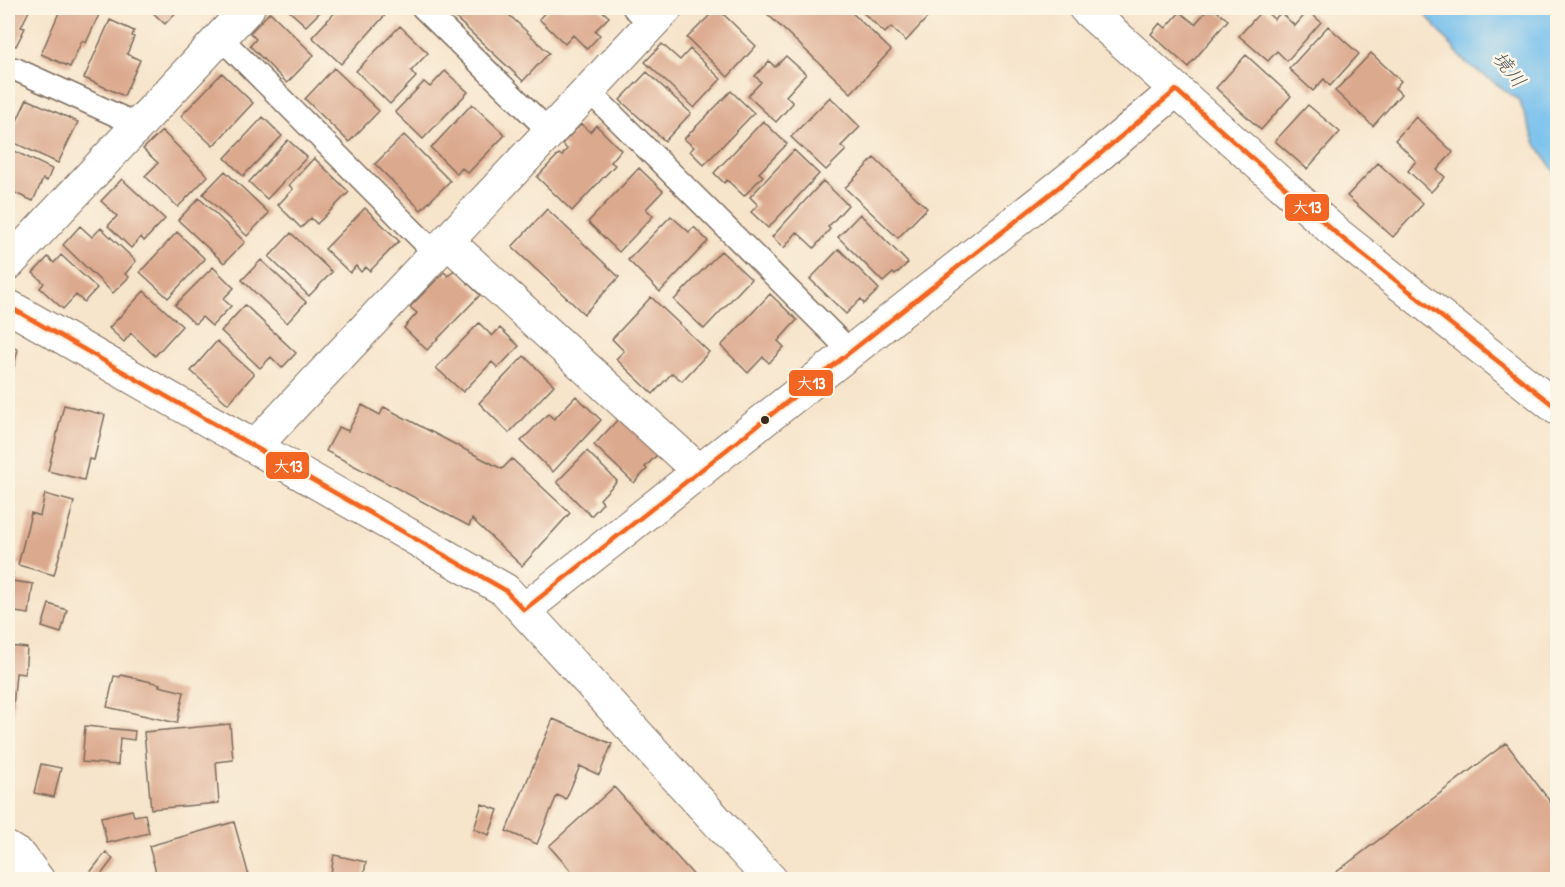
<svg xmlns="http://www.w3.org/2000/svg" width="1565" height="887" viewBox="0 0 1565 887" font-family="'Patrick Hand','Klee One',sans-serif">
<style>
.water{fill:#74bfed;stroke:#587486;stroke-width:1.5}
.building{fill:#dba98e}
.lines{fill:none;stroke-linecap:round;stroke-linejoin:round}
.service-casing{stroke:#7c6b5b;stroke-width:25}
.minor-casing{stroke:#7c6b5b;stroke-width:35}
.tertiary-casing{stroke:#7c6b5b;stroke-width:35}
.service{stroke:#fff;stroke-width:22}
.minor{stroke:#fff;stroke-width:33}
.tertiary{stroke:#fff;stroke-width:33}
.bus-1-casing{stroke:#fcf5e5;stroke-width:9}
.bus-1{stroke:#f26522;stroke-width:4.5}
.bus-dot{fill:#3b2a1e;stroke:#fcf5e5;stroke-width:2}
.labels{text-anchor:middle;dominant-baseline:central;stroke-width:5;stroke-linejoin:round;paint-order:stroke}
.water-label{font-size:20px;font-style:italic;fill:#4c575c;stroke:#fcf5e5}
.line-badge{stroke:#fcf5e5;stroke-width:2}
.badge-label{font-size:16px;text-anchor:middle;font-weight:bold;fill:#fff}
</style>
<rect width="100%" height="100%" fill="#fcf5e5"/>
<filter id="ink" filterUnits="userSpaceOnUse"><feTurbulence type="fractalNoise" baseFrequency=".0167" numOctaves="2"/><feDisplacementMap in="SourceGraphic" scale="12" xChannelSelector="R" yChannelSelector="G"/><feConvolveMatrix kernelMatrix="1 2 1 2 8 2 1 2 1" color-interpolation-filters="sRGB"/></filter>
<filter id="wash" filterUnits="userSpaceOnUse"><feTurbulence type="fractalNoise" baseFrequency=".008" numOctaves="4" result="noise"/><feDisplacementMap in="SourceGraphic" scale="24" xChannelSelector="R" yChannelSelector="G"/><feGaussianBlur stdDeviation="1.35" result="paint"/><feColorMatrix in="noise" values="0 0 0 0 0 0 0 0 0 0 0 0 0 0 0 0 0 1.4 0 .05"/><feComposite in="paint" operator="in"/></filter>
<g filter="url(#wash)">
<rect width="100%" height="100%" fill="#f6e4cb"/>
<!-- water -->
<path class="water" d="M1420 8H1550L1558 18 1557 176 1536 144 1519 100 1465 62Z"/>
<g id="blocks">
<!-- building -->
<path class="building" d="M8 8 30 9 21 27 25 28 16 46 8 42Z
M61 8H102L86 43 82 41 70 67 41 54Z
M148 8H180L165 24Z
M286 8H324L306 26Z
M339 8H381L387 13 341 64 312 37Z
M445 8H502L549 53 523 81Z
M549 8H599L609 17 595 31 600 35 587 49 573 35 565 44 539 19Z
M717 8 756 46 728 77 687 38Z
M761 8H847L891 50 851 93Z
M858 8H936L906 41 891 27 885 33Z
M1209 8H1213L1228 20 1188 67 1151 34 1160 23 1166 28 1180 12 1195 24Z
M1263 9 1274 19 1281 13 1295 26 1308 11 1321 22 1287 61 1277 51 1268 61 1239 36Z
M270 12 314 55 287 83 250 46 256 39 250 33Z
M110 20 134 31 132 36 134 37 127 54 140 60 124 96 84 78Z
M400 26 428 53 411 71 416 77 390 104 356 71Z
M1328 26 1359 54 1330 86 1324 79 1313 91 1289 69Z
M662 44 680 60 690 49 721 79 694 108 645 62Z
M1371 53 1401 81 1395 88 1401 94 1373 126 1335 91Z
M1246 55 1291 96 1261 130 1216 88Z
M786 56 806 74 786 96 793 103 776 122 748 96 761 82 755 76 769 61 775 67Z
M334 68 379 111 349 142 305 99Z
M445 71 468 92 423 139 395 112 424 82 430 87Z
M647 72 691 113 665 141 620 100Z
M222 73 253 103 213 146 181 116Z
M731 91 754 113 704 165 690 151 694 147 684 139Z
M830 97 860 127 841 146 846 150 826 170 791 137Z
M27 99 78 122 58 163 8 140Z
M472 104 505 135 468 173 462 168 457 174 431 148Z
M1308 105 1340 132 1307 169 1275 141Z
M263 117 282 136 243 176 225 158Z
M1416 117 1453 152 1437 170 1445 177 1431 192 1408 171 1416 161 1395 140Z
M763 121 787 144 759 173 763 176 744 196 727 180 724 183 714 173Z
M581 124 590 132 596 125 621 150 611 162 615 165 572 211 537 177 559 154 562 156 567 149 562 144Z
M162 131 208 176 178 207 145 176 158 163 143 149Z
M404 135 450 181 421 210 375 164Z
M288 140 307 157 267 199 249 182Z
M8 148 52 169 47 181 43 179 33 201 8 190Z
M794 150 819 174 768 228 751 212 758 205 750 197Z
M314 158 349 192 317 224 311 218 301 228 278 205 293 189 289 185Z
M874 158 927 208 898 238 845 188Z
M1378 163 1423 204 1393 237 1347 196Z
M639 168 663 191 646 209 653 216 619 252 588 222Z
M225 171 269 213 247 236 203 194Z
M122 179 165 219 144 241 141 237 131 248 108 226 117 216 101 201Z
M823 181 848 205 828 227 830 229 814 248 797 232 784 248 772 237Z
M199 198 245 242 224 263 178 220Z
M365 208 399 241 370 271 366 267 361 272 356 266 350 273 325 249Z
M547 209 619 277 584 314 512 247Z
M860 214 908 263 895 275 893 273 883 282 838 237Z
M671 216 689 232 694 227 708 241 660 292 628 260Z
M80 226 92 237 101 228 136 261 125 274 129 277 113 293 63 245Z
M177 232 205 259 168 298 140 272Z
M291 233 332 272 309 296 269 257Z
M839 249 879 289 864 304 861 299 846 314 810 279Z
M721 251 751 279 704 329 674 300Z
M61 255 97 288 84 302 76 295 63 309 40 288 44 283 33 273 48 257 54 263Z
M261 260 306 302 287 323 242 280Z
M213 267 234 288 223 299 231 306 212 326 202 317 195 324 175 305Z
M454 270 480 295 427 350 404 328 417 313 410 307 444 272 448 276Z
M144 291 182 326 155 356 131 333 124 342 109 328Z
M770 294 797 320 778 341 784 347 769 363 763 357 748 373 721 346Z
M651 297 709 352 682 381 672 373 653 394 616 359 624 351 612 339Z
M245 305 296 353 282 368 271 357 260 368 221 331Z
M479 323 492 336 500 328 519 346 498 368 492 362 463 392 436 368Z
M217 341 254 374 228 404 191 371Z
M8 347 18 349 8 392Z
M524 356 554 385 509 433 479 403Z
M576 396 601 420 553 472 521 441 548 414 554 419Z
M64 405 105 415 94 460 89 459 84 480 48 471Z
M362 405 380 415 384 407 502 469 512 459 570 513 522 566 472 519 469 526 326 451 339 427 348 431Z
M622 415 660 452 645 467 647 469 634 483 594 445Z
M587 451 617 481 600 499 603 503 591 516 557 482Z
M45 494 74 502 54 575 18 565 31 513 40 516Z
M8 571 13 572 12 581 33 584 29 614 8 611Z
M49 604 67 610 61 633 42 627Z
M8 646 27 648 25 674 16 673 10 742H8Z
M121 675 160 684 159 686 184 692 177 723 107 707 114 676 120 677Z
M553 719 612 744 599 775 580 766 566 799 557 795 537 844 506 831Z
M230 724 233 760 216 762 219 803 151 809 144 732Z
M85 726 135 731 134 740 120 738 118 765 82 762Z
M1506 743 1558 812V880H1326Z
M41 764 61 768 54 797 34 793Z
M614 787 698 880H579L549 846Z
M482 804 498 810 489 835 474 829Z
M132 810 134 816 145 814 149 833 107 843 101 817Z
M234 822 250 880H158L149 846Z
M106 852 113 859 97 880H86L85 879Z
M334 855 366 862 363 880H330Z"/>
</g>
</g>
<g filter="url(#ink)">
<use href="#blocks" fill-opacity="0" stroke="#7c6b5b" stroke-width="1.5"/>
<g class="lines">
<defs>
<path id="service" d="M423 8 550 132
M634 8 651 23
M221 38 435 253
M15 69 138 125
M588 90 851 352"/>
<path id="minor" d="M447 241 700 472
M8 264 248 8
M8 306 505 590 771 880
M255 446 666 8
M524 610 1093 160 1176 90
M8 849 21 857 38 880"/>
<path id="tertiary" d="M1085 8 1337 234 1558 409"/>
</defs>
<!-- service casing -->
<use href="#service" class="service-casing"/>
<!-- minor casing -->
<use href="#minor" class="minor-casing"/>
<!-- tertiary casing -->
<use href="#tertiary" class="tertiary-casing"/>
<!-- service -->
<use href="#service" class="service"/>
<!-- minor -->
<use href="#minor" class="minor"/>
<!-- tertiary -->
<use href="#tertiary" class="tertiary"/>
<defs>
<path id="bus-1" d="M8 306 505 590 524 610 1093 160 1176 90 1337 234 1558 409"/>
</defs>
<!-- bus-1 casing -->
<use href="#bus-1" class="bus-1-casing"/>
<!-- bus-1 -->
<use href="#bus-1" class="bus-1"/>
</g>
</g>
<!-- markers -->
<circle class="bus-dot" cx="765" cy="420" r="5"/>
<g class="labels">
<!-- water labels -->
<g class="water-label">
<text transform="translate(1510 69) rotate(52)">境川</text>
</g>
</g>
<g class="line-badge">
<rect x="1284" y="193" width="46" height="29" rx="6" fill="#f26522"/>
<rect x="788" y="369" width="46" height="28" rx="6" fill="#f26522"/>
<rect x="265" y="451" width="45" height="29" rx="6" fill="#f26522"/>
</g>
<g class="badge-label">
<text x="1307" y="213">大13</text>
<text x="811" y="389">大13</text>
<text x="288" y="472">大13</text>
</g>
<!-- margin -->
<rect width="1565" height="887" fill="none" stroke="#fcf5e5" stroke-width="30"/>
</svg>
